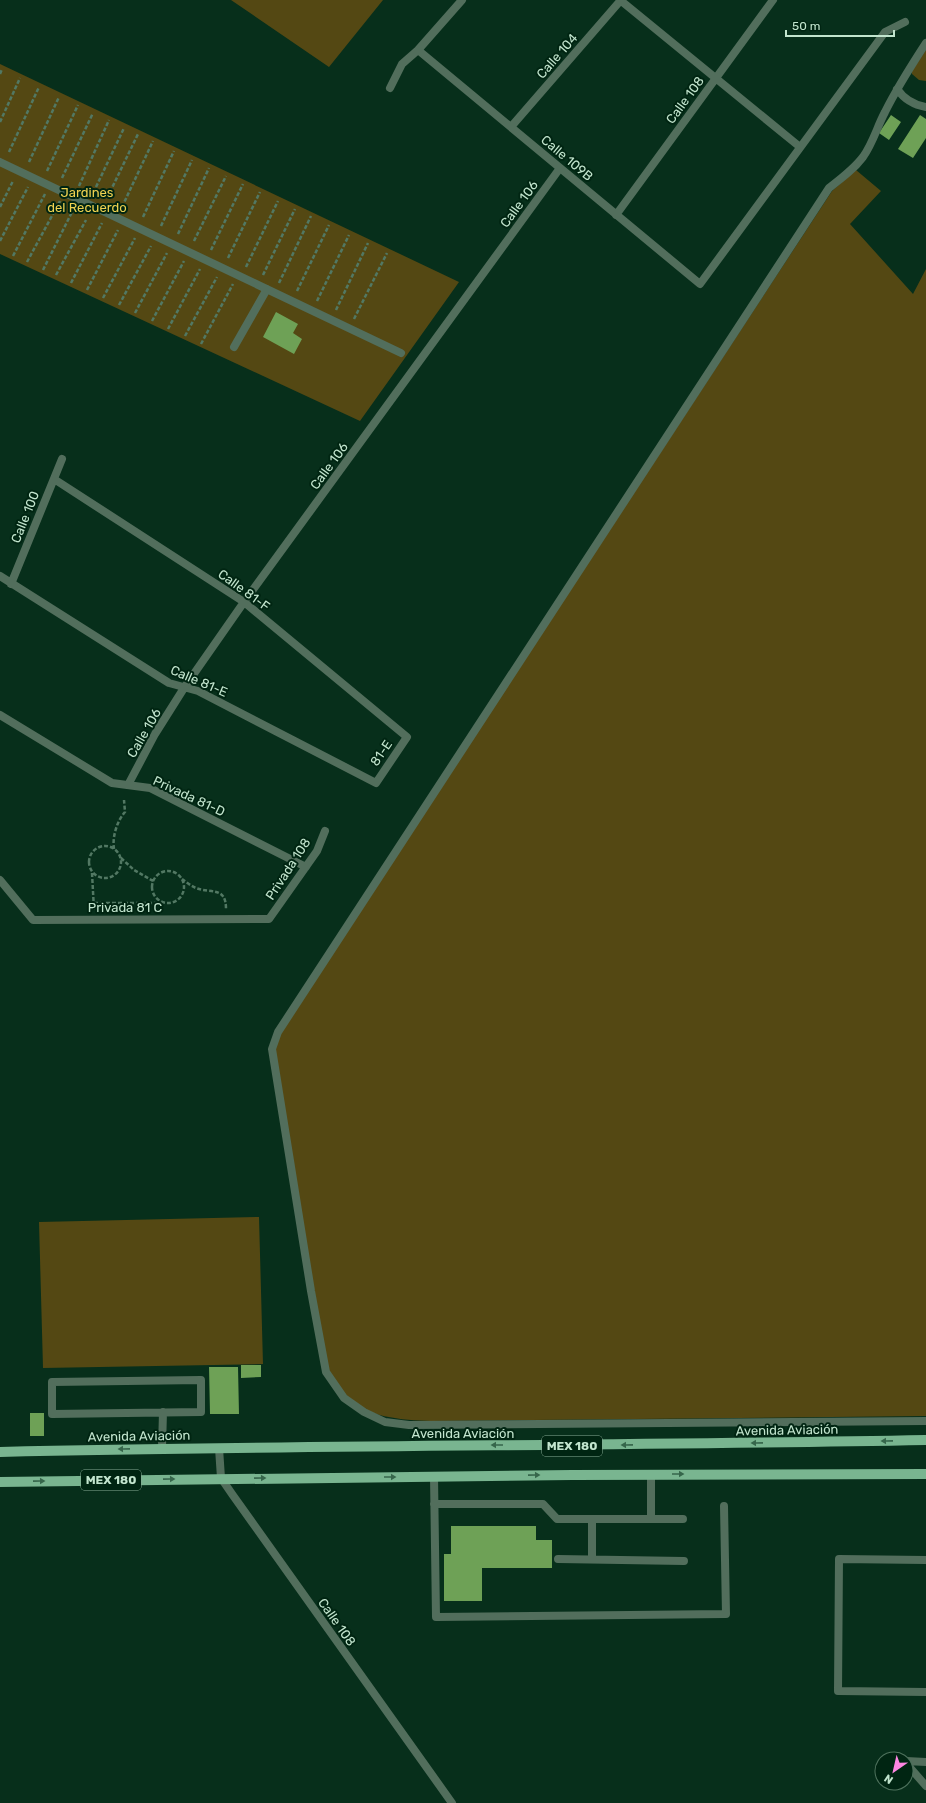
<svg xmlns="http://www.w3.org/2000/svg" width="926" height="1803" viewBox="0 0 926 1803" font-family="Rubik,sans-serif">
<style>
.green{fill:#544813}
.building{fill:#6ea156}
.lines{fill:none;stroke-linecap:round;stroke-linejoin:round}
.path{stroke:#527863;stroke-width:2.5;stroke-dasharray:4 2;stroke-linecap:butt}
.lane{stroke:#526e5c;stroke-width:8}
.street{stroke:#526e5c;stroke-width:8}
.primary{stroke:#79b590;stroke-width:10}
.oneway{fill:#36664b}
.labels{text-anchor:middle;dominant-baseline:central;stroke-width:4;stroke-linejoin:round;paint-order:stroke}
.shield{fill:#002512;stroke:#88ab96;stroke-width:1}
.shield-label{font-size:12px;font-weight:bold;fill:#c2e5ce}
.street-label{font-size:13px;fill:#c2e5ce;stroke:#002512}
.park-label{font-size:13px;fill:#efd251;stroke:#002512}
</style>
<rect width="100%" height="100%" fill="#072f1b"/>
<!-- green -->
<path class="green" d="M231 0H383L329 67Z
M926 50V81L919 80 912 74V71Z
M0 64 459 282 360 421 0 254Z
M856 170 881 191 850 224 913 294 926 269V1416L431 1421C402 1420 365 1418 344 1394 338 1387 334 1378 328 1371L273 1049 275 1040 832 191Z
M259 1217 263 1364 43 1368 39 1222Z"/>
<!-- building -->
<path class="building" d="M891 115 901 122 889 140 879 133Z
M920 115 926 119V138L913 158 898 149Z
M276 312 298 324 293 333 302 339 294 354 263 337Z
M241 1365H261V1377L241 1378Z
M209 1367H238L239 1414H210Z
M30 1413H44V1436H30Z
M451 1526H536V1540H552V1568H482V1601H444V1554H451Z"/>
<g class="lines">
<!-- path -->
<path class="path" d="M0 74 2 69
M0 122 20 78
M9 152 39 87
M29 162 59 97
M47 171 78 105
M62 178 93 113
M79 186 109 120
M96 187 124 128
M110 192 138 134
M0 207 13 181
M122 207 153 141
M143 217 174 151
M161 226 192 160
M178 234 209 168
M0 241 28 187
M194 241 226 176
M211 250 243 184
M13 256 45 194
M228 258 260 192
M27 262 60 201
M246 267 278 201
M43 270 74 208
M56 275 86 220
M263 275 295 209
M71 283 102 223
M279 283 311 216
M87 290 118 230
M297 291 329 225
M103 298 135 238
M317 301 349 235
M119 305 151 246
M336 310 368 243
M135 313 167 253
M354 319 387 253
M152 321 184 261
M168 329 200 269
M185 336 217 277
M201 344 233 284
M89 862a16 16 0 1 1 32 0a16 16 0 1 1-32 0Z
M114 849C112 837 117 821 125 812L124 800
M121 858 134 870 153 881
M152 887a16 16 0 1 1 32 0a16 16 0 1 1-32 0Z
M92 873 94 910
M182 879C186 882 191 886 196 888 211 894 226 886 226 909
M94 903H162"/>
<!-- lane -->
<path class="lane" d="M926 43C911 66 897 88 885 112 877 127 873 143 863 157 854 169 842 178 829 188L278 1032 272 1049 311 1291 326 1372 344 1398 364 1412 385 1422 409 1425 926 1421
M897 89C904 99 914 105 926 107
M0 162 401 353
M234 347 267 289
M201 1380V1412L52 1414V1382Z
M162 1448 163 1412
M651 1474V1519
M434 1476 436 1617 726 1614 724 1506
M434 1504H543L557 1519H683
M592 1519V1559
M558 1559 684 1561
M926 1560 839 1559 838 1691 926 1692
M906 1761 926 1762
M906 1763 926 1786"/>
<!-- street -->
<path class="street" d="M620 0 800 147
M418 50 700 284 885 32 905 22
M390 88 402 64 418 50 462 0
M511 127 621 0
M616 215 773 0
M0 576 169 683 198 691 376 783 407 737 244 602 54 479
M11 584 62 459
M0 715 112 783 150 788 306 867
M128 785 155 734 184 688 244 602 560 168
M0 880 33 920 269 919 317 851 325 831
M219 1448 221 1478 232 1494 452 1803"/>
<!-- primary -->
<path class="primary" d="M0 1452C309 1445 617 1446 926 1440
M0 1482 572 1475 926 1474"/>
</g>
<!-- one-way arrows -->
<defs><path id="oneway-solid" d="M-6-.8H1V-3.2L6.5 0L1 3.2V.8H-6Z"/></defs>
<g class="oneway">
<use href="#oneway-solid" transform="translate(887 1441) rotate(179)"/>
<use href="#oneway-solid" transform="translate(757 1443) rotate(179)"/>
<use href="#oneway-solid" transform="translate(497 1445) rotate(-180)"/>
<use href="#oneway-solid" transform="translate(627 1445) rotate(179)"/>
<use href="#oneway-solid" transform="translate(124 1449) rotate(179)"/>
<use href="#oneway-solid" transform="translate(678 1474)"/>
<use href="#oneway-solid" transform="translate(534 1475) rotate(-1)"/>
<use href="#oneway-solid" transform="translate(390 1477)"/>
<use href="#oneway-solid" transform="translate(260 1478) rotate(-1)"/>
<use href="#oneway-solid" transform="translate(169 1479) rotate(-1)"/>
<use href="#oneway-solid" transform="translate(39 1481) rotate(-1)"/>
</g>
<g class="labels">
<!-- shield labels -->
<g class="shield">
<rect x="542" y="1436" width="60" height="20" rx="3"/>
<rect x="81" y="1470" width="60" height="20" rx="3"/>
</g>
<g class="shield-label">
<text x="572" y="1446">MEX 180</text>
<text x="111" y="1480">MEX 180</text>
</g>
<!-- street labels -->
<g class="street-label">
<text transform="translate(557 56) rotate(-49)">Calle 104</text>
<text transform="translate(685 100) rotate(-54)">Calle 108</text>
<text transform="translate(567 158) rotate(40)">Calle 109B</text>
<text transform="translate(519 204) rotate(-54)">Calle 106</text>
<text transform="translate(329 466) rotate(-54)">Calle 106</text>
<text transform="translate(25 517) rotate(-68)">Calle 100</text>
<text transform="translate(244 590) rotate(36)">Calle 81-F</text>
<text transform="translate(199 681) rotate(23)">Calle 81-E</text>
<text transform="translate(144 733) rotate(-60)">Calle 106</text>
<text transform="translate(381 753) rotate(-56)">81-E</text>
<text transform="translate(189 796) rotate(25)">Privada 81-D</text>
<text transform="translate(288 869) rotate(-57)">Privada 108</text>
<text x="125" y="907">Privada 81 C</text>
<text transform="translate(787 1430) rotate(-1)">Avenida Aviación</text>
<text x="463" y="1433">Avenida Aviación</text>
<text transform="translate(139 1436) rotate(-1)">Avenida Aviación</text>
<text transform="translate(337 1622) rotate(55)">Calle 108</text>
</g>
<!-- park labels -->
<g class="park-label">
<text x="87" y="192">Jardines<tspan x="87" dy="15">del Recuerdo</tspan></text>
</g>
</g>
<!-- north arrow -->
<g transform="translate(894 1771) rotate(214)"><circle r="19" fill="#002512" stroke="#4e725d"/>
<path d="M0-3L7 15L0 10L-7 15Z" fill="#fd86e2"/>
<text y="-6" font-size="11" font-weight="bold" text-anchor="middle" fill="#c2e5ce">N</text>
</g>
<!-- scale -->
<path d="M786 30v6h108v-6" fill="none" stroke="#c2e5ce" stroke-width="2"/>
<text x="792" y="30" font-size="12" fill="#c2e5ce" stroke="#002512" stroke-width="3" paint-order="stroke">50 m</text>
</svg>
